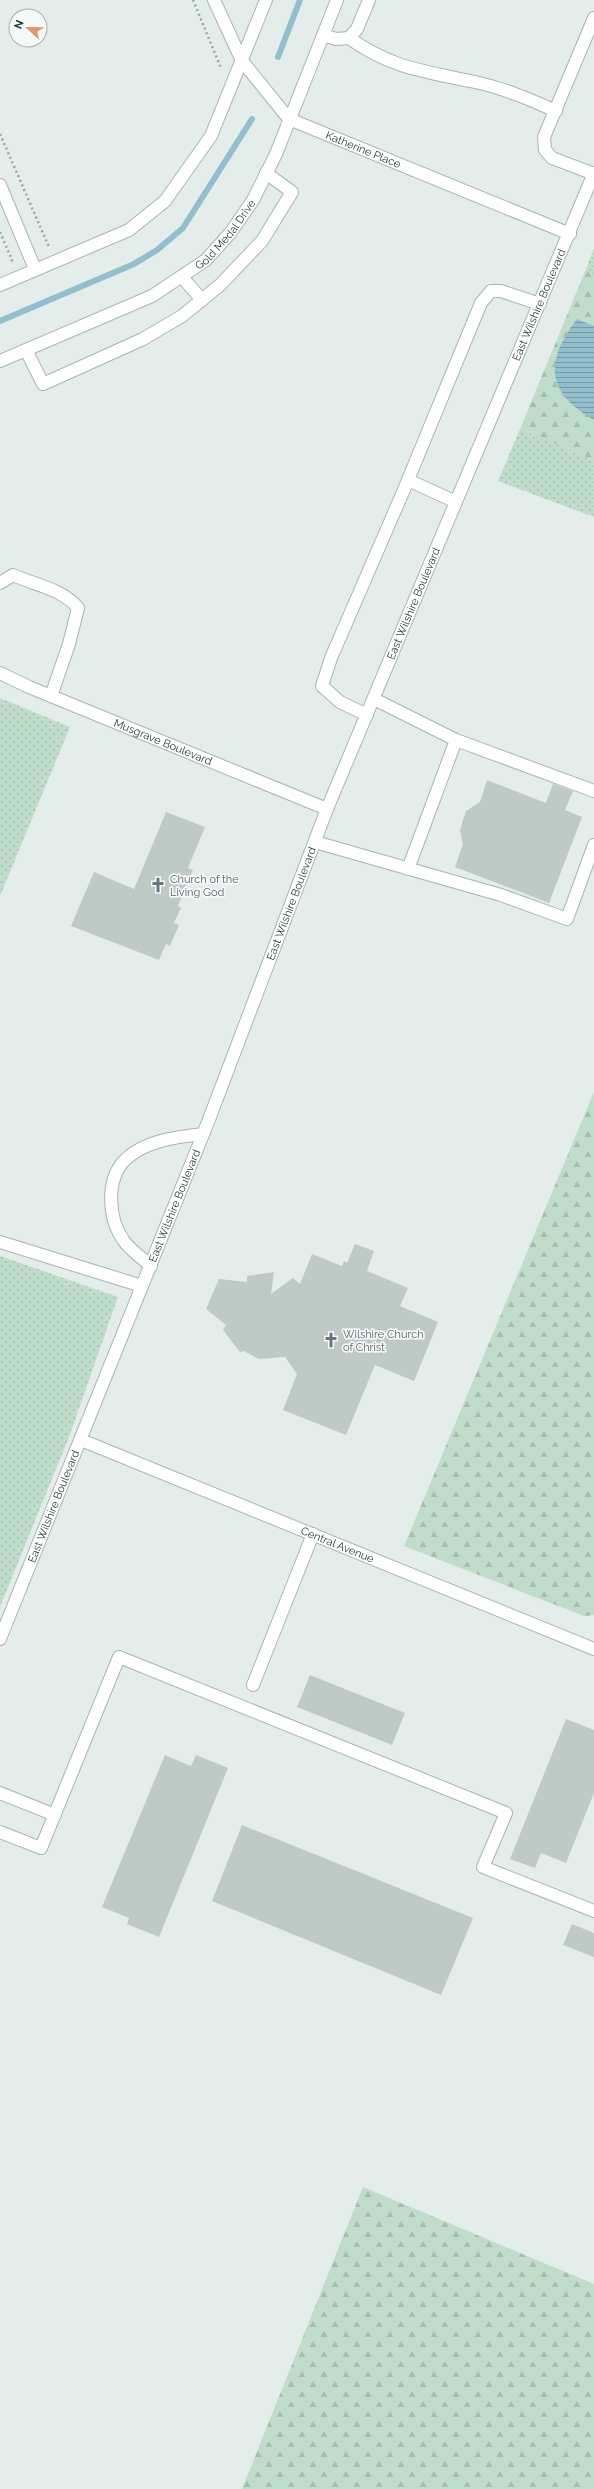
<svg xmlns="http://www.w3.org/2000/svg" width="594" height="2489" viewBox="0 0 594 2489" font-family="Raleway,sans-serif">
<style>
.grass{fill:url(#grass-dots)}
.forest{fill:url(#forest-firs)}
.water{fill:url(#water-rules)}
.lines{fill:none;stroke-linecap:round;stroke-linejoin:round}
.stream{stroke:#92becd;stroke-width:6}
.building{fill:#bdcac6}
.minor-casing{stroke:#a8b5b1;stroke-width:14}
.path{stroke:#88aea5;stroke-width:2.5;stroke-dasharray:2 3;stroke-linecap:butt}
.minor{stroke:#fff;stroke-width:12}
.labels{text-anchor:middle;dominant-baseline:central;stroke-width:3.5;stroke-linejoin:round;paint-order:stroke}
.street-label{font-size:11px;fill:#253d39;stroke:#f5f9f8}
.worship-label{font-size:11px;fill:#5b616d;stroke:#f5f9f8;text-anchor:start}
</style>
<defs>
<pattern id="grass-dots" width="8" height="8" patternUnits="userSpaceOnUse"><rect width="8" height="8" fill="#c0dcca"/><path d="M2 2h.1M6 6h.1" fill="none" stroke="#a5beae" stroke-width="1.8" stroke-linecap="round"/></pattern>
<pattern id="forest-firs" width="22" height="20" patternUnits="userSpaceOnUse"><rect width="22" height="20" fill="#c0dcca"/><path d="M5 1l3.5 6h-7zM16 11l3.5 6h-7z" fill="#a5beae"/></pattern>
<pattern id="water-rules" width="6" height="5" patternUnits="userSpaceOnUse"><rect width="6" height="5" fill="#92becd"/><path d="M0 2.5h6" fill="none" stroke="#779ca7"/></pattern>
</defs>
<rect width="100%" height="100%" fill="#e5edea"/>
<!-- grass -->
<path class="grass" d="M594 248V275L586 269Z
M520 429 594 460V517L498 481Z
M0 698 70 727 0 896Z
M0 1256 118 1297 69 1437 0 1607Z"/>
<!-- forest -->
<path class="forest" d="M586 269 594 275V460L520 429Z
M594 1092V1615L584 1616 404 1546Z
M363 2187 594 2284V2489H242Z"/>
<!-- water -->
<path class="water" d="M577 319 594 326V420C545 392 545 361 577 319Z"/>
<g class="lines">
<!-- stream -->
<path class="stream" d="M278 57 300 0
M0 321 134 264 157 250 183 228 252 119"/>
</g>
<!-- building -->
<path class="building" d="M487 780 546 803 553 784 573 791 565 810 582 817 549 903 455 867 463 844 460 830 466 811 480 802Z
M166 812 205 827 188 868 193 870 178 906 181 908 174 923 179 925 170 946 166 944 159 960 71 926 94 872 134 889Z
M355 1244 374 1251 367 1271 408 1288 400 1306 438 1322 414 1381 375 1365 346 1435 283 1410 297 1374 285 1357 259 1359 244 1351 240 1352 223 1330 226 1325 206 1309 219 1279 247 1282V1276L274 1272 271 1294 293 1278 300 1284 312 1254 342 1266 344 1261 347 1263Z
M310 1675 405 1713 392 1745 297 1707Z
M566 1719 594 1730V1793L566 1863 541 1853 535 1868 510 1859Z
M165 1755 191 1766 196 1755 228 1768 159 1937 127 1924 129 1918 102 1907Z
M242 1825 473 1918 441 1995 212 1901Z
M572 1924 594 1933V1957L563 1945Z"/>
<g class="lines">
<defs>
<g id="minor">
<path id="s1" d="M214 0 242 61 289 119 570 234"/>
<path d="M323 35 336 39 349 38 357 29 369 0"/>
<path d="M349 38C393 69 424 71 475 82 503 88 529 99 556 111"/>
<path d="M594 174 552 158 545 150 544 137 594 18"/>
<path d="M0 185 35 269"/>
<path d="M182 277 202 300"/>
<path d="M0 285 129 230 165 201 211 136 266 0"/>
<path d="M26 350 43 384 143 339 182 316 220 285 262 241 292 192 266 173"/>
<path id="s2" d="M0 361 152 296 206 260 231 232 253 200 276 154 337 0"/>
<path d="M408 480 456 502"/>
<path d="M0 583 13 575C35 585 63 589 78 608L69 644 51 696"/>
<path id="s3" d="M0 673 29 687 327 809"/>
<path d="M374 699 456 740 594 791"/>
<path d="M367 715 340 702 322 686 331 658 403 492 481 303 491 291H501L540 304"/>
<path d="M315 842 501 895 567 919 594 845"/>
<path d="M408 869 456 740"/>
<path d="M0 1242 142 1286"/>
<path d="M151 1266C142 1258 130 1250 124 1241 108 1219 105 1179 126 1159 146 1140 178 1137 203 1134"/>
<path id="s4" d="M81 1440 594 1649"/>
<path id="s5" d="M0 1639 208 1122 327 809 594 173"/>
<path d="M253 1685 313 1534"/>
<path d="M0 1793 55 1815"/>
<path d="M0 1832 41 1848 119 1657 506 1813 483 1867 594 1911"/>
</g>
</defs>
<!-- minor casing -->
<use href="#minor" class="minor-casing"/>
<!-- path -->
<path class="path" d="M193 0 221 68
M0 134 49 247
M0 232 12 260 11 262"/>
<!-- minor -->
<use href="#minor" class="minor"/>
</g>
<!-- icons -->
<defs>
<symbol id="church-bare" viewBox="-9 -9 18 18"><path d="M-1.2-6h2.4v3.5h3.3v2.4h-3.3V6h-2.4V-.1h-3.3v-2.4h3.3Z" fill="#6b7280" stroke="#f5f9f8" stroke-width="2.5" paint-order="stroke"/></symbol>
</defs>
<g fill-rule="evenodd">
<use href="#church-bare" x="147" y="874" width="22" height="22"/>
<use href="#church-bare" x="320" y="1329" width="22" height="22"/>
</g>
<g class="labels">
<!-- street labels -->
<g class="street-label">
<text stroke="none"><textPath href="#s1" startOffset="222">Katherine Place</textPath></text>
<text stroke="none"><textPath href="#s2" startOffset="262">Gold Medal Drive</textPath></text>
<text stroke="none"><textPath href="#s5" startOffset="1439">East Wilshire Boulevard</textPath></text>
<text stroke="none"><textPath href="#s5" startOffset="1115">East Wilshire Boulevard</textPath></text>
<text stroke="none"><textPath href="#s3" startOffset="177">Musgrave Boulevard</textPath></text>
<text stroke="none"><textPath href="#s5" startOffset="791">East Wilshire Boulevard</textPath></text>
<text stroke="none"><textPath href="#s5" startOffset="467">East Wilshire Boulevard</textPath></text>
<text stroke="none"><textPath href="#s5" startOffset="143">East Wilshire Boulevard</textPath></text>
<text stroke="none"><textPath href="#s4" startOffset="277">Central Avenue</textPath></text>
</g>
<!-- worship labels -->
<g class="worship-label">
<text x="170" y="879">Church of the<tspan x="170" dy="13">Living God</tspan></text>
<text x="343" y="1334">Wilshire Church<tspan x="343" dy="13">of Christ</tspan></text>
</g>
</g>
<!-- north arrow -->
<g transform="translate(28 28) rotate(292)"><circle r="19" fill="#f5f9f8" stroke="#a2aeac"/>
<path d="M0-3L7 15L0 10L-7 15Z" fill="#e79469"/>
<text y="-6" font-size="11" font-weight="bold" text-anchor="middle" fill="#253d39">N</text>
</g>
</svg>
